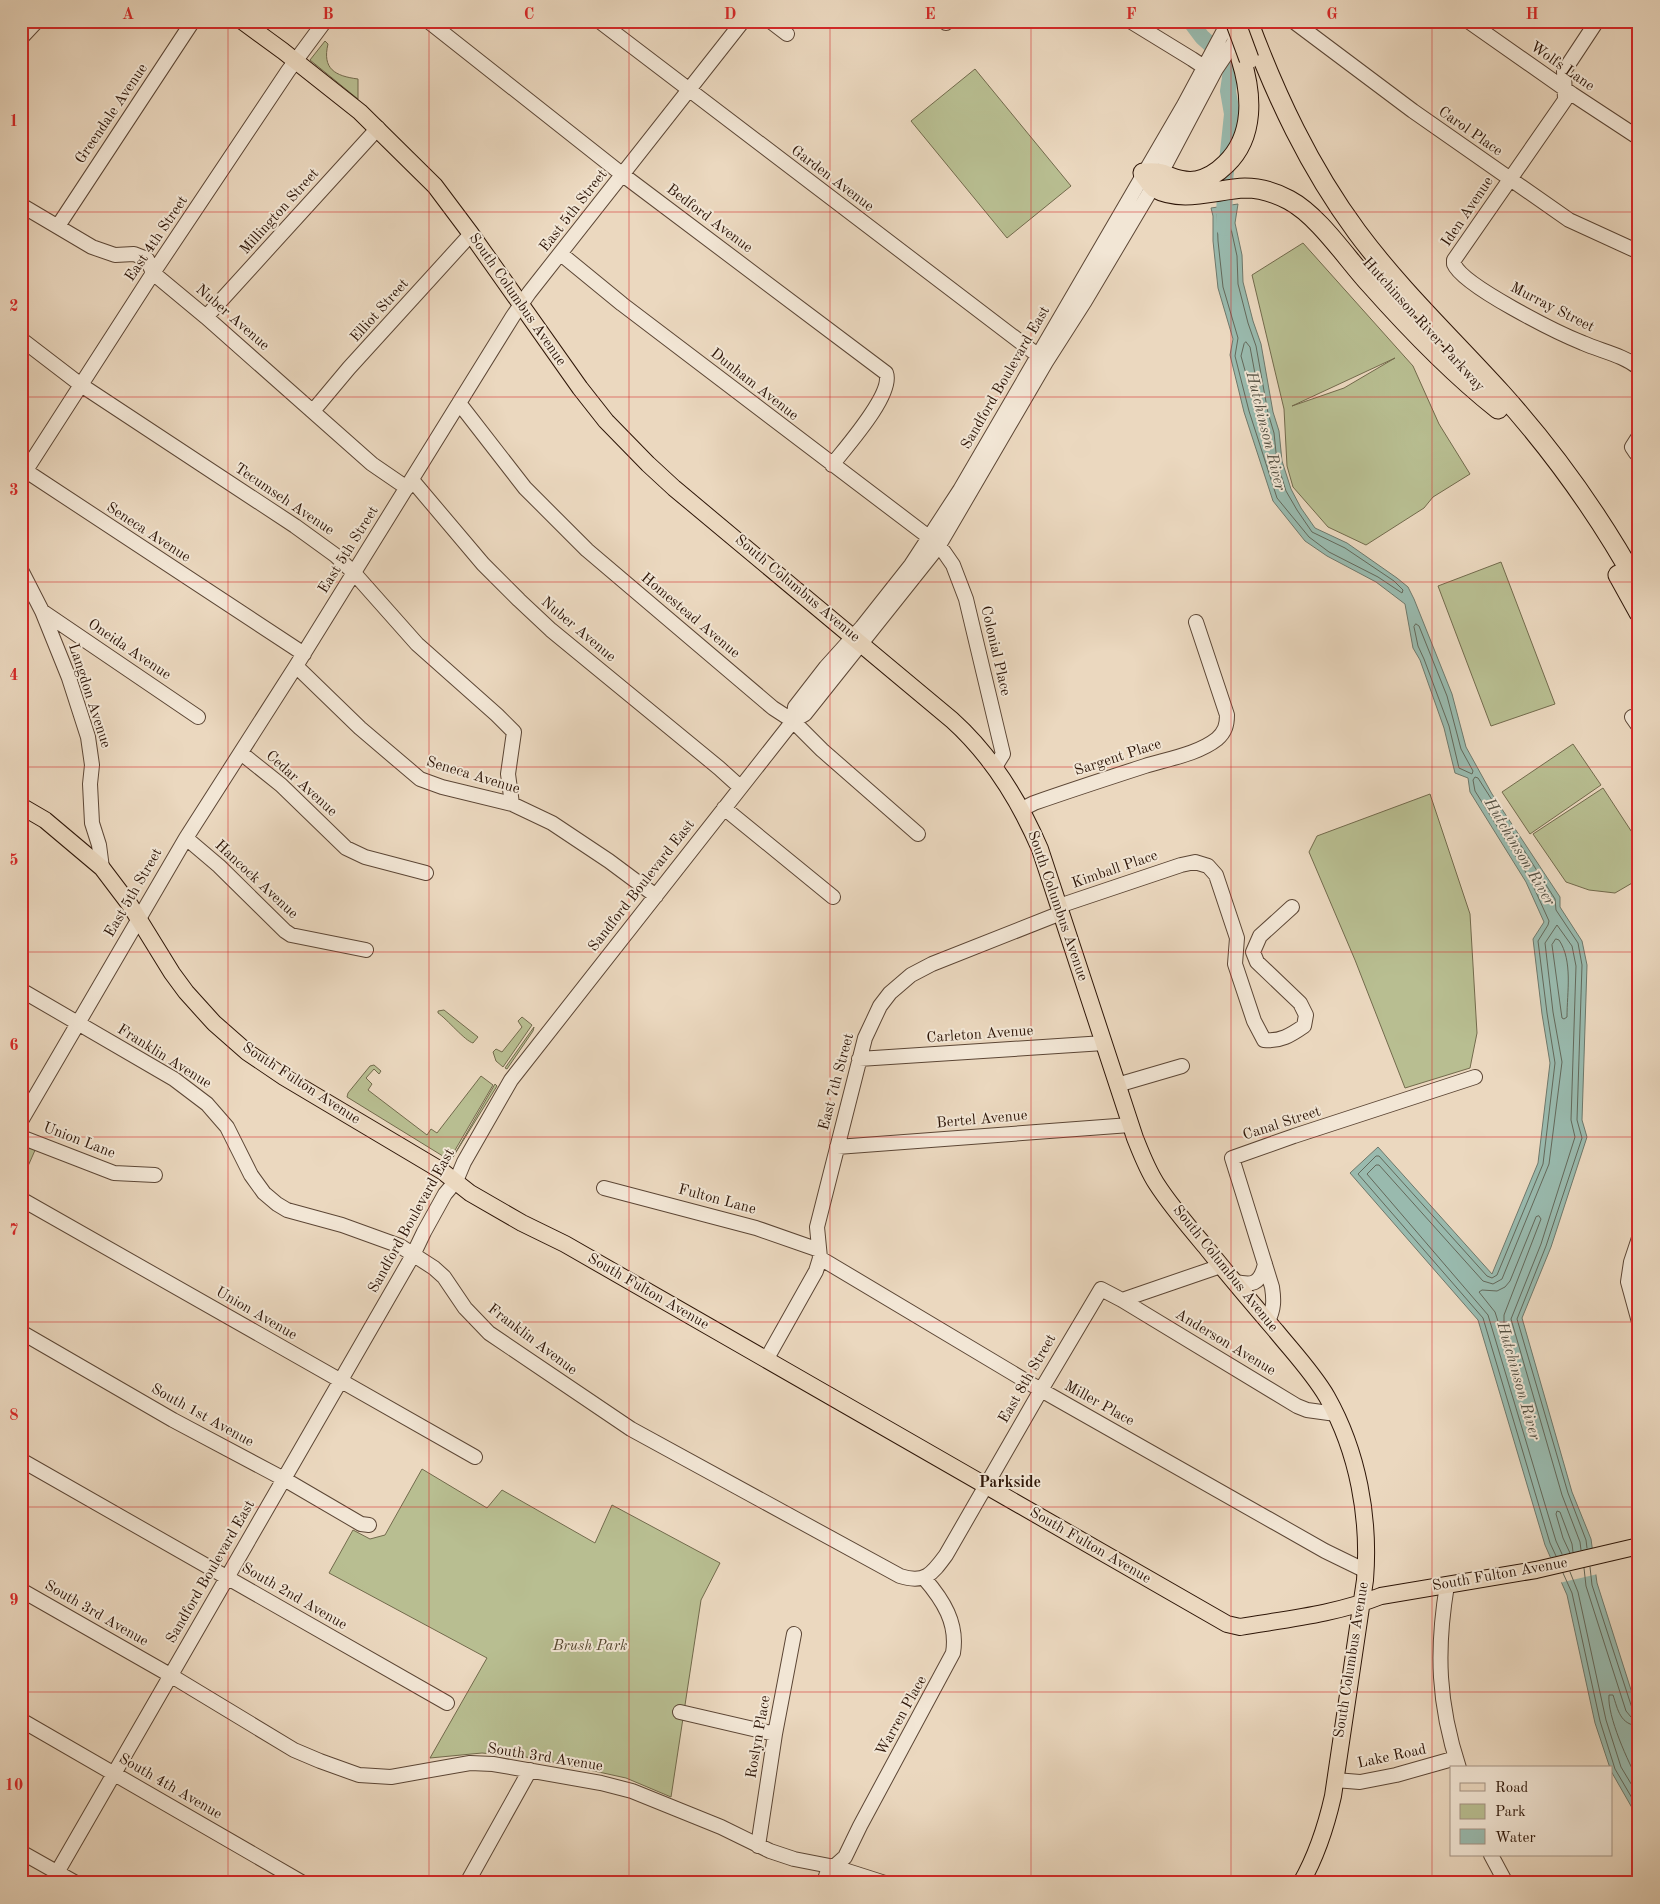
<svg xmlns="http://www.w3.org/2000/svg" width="1660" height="1904" viewBox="0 0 1660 1904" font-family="'Old Standard TT',serif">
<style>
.green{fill:#b8be91;stroke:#726a4c;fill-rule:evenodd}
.water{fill:#99baae;stroke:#6e786b}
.pier{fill:#ebd8bf}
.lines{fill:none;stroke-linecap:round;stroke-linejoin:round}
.shore{stroke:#63685a;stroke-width:1}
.river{stroke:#99baae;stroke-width:16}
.minor-casing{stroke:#5c4635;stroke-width:16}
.major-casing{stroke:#2d1507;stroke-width:18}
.highway-casing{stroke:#2d1507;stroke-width:21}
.minor{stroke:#f2e6d5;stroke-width:14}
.major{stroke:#ebd8bf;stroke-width:16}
.highway{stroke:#ebd8bf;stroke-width:19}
.highway-bridge-casing{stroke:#2d1507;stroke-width:21;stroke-linecap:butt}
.highway-bridge{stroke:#ebd8bf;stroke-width:19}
.grid{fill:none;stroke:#d62828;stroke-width:1;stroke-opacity:0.55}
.labels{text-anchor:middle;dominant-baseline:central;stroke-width:4;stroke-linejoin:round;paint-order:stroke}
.street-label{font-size:15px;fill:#2d1507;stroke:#f2e6d5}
.park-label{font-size:15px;font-style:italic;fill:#574830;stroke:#f2e6d5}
.water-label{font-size:16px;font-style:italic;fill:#534f41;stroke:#f2e6d5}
.neighbourhood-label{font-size:16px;font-weight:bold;fill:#2d1507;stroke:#f2e6d5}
.neatline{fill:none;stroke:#d62828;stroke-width:2}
.grid-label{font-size:16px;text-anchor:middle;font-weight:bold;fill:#d62828}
</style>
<rect width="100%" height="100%" fill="#ebd8bf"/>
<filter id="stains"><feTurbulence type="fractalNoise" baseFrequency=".004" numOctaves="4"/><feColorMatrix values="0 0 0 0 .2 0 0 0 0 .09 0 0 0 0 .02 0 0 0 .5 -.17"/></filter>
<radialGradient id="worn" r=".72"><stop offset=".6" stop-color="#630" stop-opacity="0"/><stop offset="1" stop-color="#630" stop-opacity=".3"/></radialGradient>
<!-- green -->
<path class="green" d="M325 41 328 44C322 69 335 76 358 79V99L310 60Z
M975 69 1071 186 1007 238 911 121Z
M1303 243 1413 366 1439 424 1470 474 1433 497 1424 508 1366 545 1328 527 1293 487 1287 466 1284 409 1252 275ZM1395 358 1344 388 1292 406Z
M1501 562 1555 704 1491 726 1438 586Z
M1573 744 1601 785 1530 834 1502 792Z
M1603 788 1639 843V879L1615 893 1589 890 1566 882 1533 834Z
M1430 794 1470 914 1477 1033 1470 1068 1405 1088 1355 960 1309 852 1317 836Z
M444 1010 478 1037 473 1043C465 1041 447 1019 438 1013V1011Z
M522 1017 532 1025 503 1067 496 1061 493 1052 496 1049 502 1052 522 1027 518 1021Z
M534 1027 533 1031 507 1069 505 1068Z
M374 1065 381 1071 379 1074 374 1069 366 1078 372 1084 368 1090 427 1135 431 1129 437 1133 481 1076 493 1085 451 1157 446 1158 347 1097 348 1093 370 1066Z
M495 1084 497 1086 453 1157Z
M21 1144 36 1148 21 1182Z
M422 1469 487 1508 502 1490 595 1543 612 1505 720 1563 701 1600 671 1797 626 1778 535 1758 482 1753 430 1758 487 1658 329 1573 353 1530 370 1539 385 1535Z"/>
<!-- water -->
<path class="water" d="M1238 204 1235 223 1242 255 1243 282 1253 321 1261 344 1273 412 1279 431 1282 461 1291 489 1301 508 1315 528 1347 543 1397 578 1408 587 1414 599 1452 694 1466 747 1492 794 1560 897V907L1582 941 1587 965 1582 1120 1587 1137 1551 1247 1522 1318 1572 1492 1591 1539 1597 1583 1639 1715V1820L1611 1771 1595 1723 1567 1595 1545 1545 1478 1320 1350 1173 1378 1147 1492 1274 1538 1163 1550 1063 1542 1014 1533 939 1544 922 1526 882 1470 792 1468 778 1455 773 1444 728 1420 660 1413 648 1405 604 1376 582 1327 556 1305 541 1273 501 1244 412 1230 355 1233 339 1218 288 1213 241V216L1211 208Z"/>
<!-- pier -->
<path class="pier" d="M1595 1548 1598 1574 1559 1583 1548 1558Z"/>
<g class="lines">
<!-- shore -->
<path class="shore" d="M1229 210 1231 212 1230 224 1237 256 1238 284 1248 323 1256 346 1268 413 1274 433 1277 462 1286 491 1297 510 1312 532 1345 548 1394 581 1403 590 1402 593 1378 577 1329 552 1309 537 1277 498 1249 411 1235 356 1238 338 1223 287 1218 241 1217 214 1219 212Z
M1246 342 1250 347 1265 427 1264 429 1261 428 1241 356 1244 344Z
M1416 624 1419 626 1447 696 1461 749 1473 771 1472 774 1459 768 1449 726 1424 659 1418 646 1414 627Z
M1556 939 1559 940C1573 961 1567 992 1567 1017L1564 1019 1562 1018 1561 1011 1552 945Z
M1539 1216 1541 1219 1504 1315V1323L1515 1362 1512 1365 1495 1312 1479 1292 1482 1290 1497 1291 1505 1287 1510 1281 1536 1217Z
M1570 1553 1563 1538 1556 1514 1557 1511 1560 1512 1572 1544 1573 1552
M1562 1554 1556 1541 1488 1315 1367 1174 1376 1165H1379L1483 1281 1493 1284 1502 1279 1549 1164 1562 1062 1553 1012 1545 943 1557 925 1572 946 1576 966 1571 1120 1575 1137 1541 1244 1511 1319 1562 1495 1580 1542 1581 1550
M1556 1556 1550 1543 1483 1318 1358 1174 1376 1156H1379L1487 1276 1492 1278 1497 1275 1543 1164 1555 1063 1547 1013 1538 941 1548 925 1549 921 1530 879 1475 791 1473 780 1475 777 1478 778 1555 899 1556 910 1578 943 1582 965 1577 1120 1582 1138 1546 1246 1517 1319 1568 1493 1586 1540 1587 1548
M1590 1567 1592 1585 1632 1708 1634 1712 1639 1713
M1584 1568 1586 1586 1626 1711 1631 1717 1639 1719
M1570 1572 1578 1592 1606 1720 1621 1767 1639 1797
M1563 1573 1572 1593 1600 1721 1615 1769 1639 1810
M1639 1726C1620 1725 1618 1710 1613 1695H1609C1607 1716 1628 1762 1639 1782"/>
<!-- river -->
<path class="river" d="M1190 21 1202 37 1232 64 1228 91 1232 114 1225 181 1224 228"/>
<defs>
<path id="minor" d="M428 21 623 175 886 373C894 394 846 447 832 465
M599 21 1044 360
M770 21 787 34
M944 21 946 23
M1130 21 1192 59 1210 71
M1293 21 1413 111 1569 220 1639 252
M1468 21 1572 94 1639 138
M1597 21 1564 71 1565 100 1454 260V264C1463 286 1558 333 1583 343 1601 351 1623 355 1639 368
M21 38 37 21
M21 205 92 247 115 255 134 254 147 259 153 273 206 317 372 464 407 488
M58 226 193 21
M561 254 622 304 930 538 944 552 953 565 966 599 1003 754 995 767
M206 317 378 128
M21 339 81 385 295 526 335 555 354 573 417 644 497 715 514 732 508 774 512 804
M459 403 525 488 587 550 773 708 793 721 822 750 918 834
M313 411 349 368 471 234
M1639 436 1632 447 1636 453 1639 454
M26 471 304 654
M21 478 153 273 288 71 325 21
M412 480 483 564 519 600 551 630 719 768 740 787
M21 570 42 611 69 678 88 737 92 765 90 784 92 823 99 845 102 868
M42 611 198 717
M296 666 360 728 420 779 442 787 512 804 552 823 609 861 656 896
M1632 717 1639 727
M793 721 795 707 826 667 862 627 911 565 960 490 1184 105 1229 21
M241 753 281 785 346 848 365 857 426 873
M724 808 833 897
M1022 809 1034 803C1071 790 1108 778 1145 766 1168 759 1198 754 1217 739 1225 732 1227 725 1227 715L1196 622
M186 838 219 866 285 931 291 935 366 950
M1059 906 1181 865 1195 862 1208 866 1216 875 1237 938 1235 964 1254 1021 1264 1040C1280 1042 1291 1035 1304 1026L1306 1015 1300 1003 1257 962 1253 952 1260 936 1292 907
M21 990 174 1079 207 1104 227 1127 251 1175 264 1193 277 1204 287 1210 342 1225 400 1246 434 1268 444 1277 465 1308 489 1333 631 1429 900 1576C925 1584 932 1574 946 1555L1041 1390 1101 1289 1122 1300 1297 1406 1307 1410 1336 1414
M859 1059 1104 1043
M1117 1085 1182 1066
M21 1121 186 838 296 666 513 316 529 293 743 21
M21 1137 114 1173 155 1175
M837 1147 1130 1125
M604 1188 756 1228 819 1250
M21 1199 475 1457
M1639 1238 1631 1262 1628 1282 1639 1322
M820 1258 1041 1390 1325 1551 1366 1571
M1233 1281C1252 1286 1260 1285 1265 1264
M1122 1300 1221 1266
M1268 1321C1274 1309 1274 1300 1272 1287L1232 1158 1294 1136 1475 1077
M21 1332 173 1420 284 1479 361 1524 369 1525
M766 1360 816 1271 820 1258 817 1227 865 1038 880 1006 890 993 911 975 932 964 1061 913
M21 1460 447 1703
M1447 1585C1436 1651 1438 1704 1459 1768
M21 1590 170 1675 294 1750 320 1761 359 1775 391 1777 470 1763 493 1764 601 1783 632 1791 721 1827 770 1851 794 1859 835 1867 885 1883
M680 1712 775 1734
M21 1720 303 1883
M1335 1780 1360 1782 1396 1775 1456 1758
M758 1846 775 1734 794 1634
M21 1852 76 1883
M1491 1855 1506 1883
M51 1883 413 1255 424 1232 445 1194 456 1181 464 1162 511 1080 793 721 805 714 938 547 1046 362 1085 301 1161 173 1216 69 1233 44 1240 26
M467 1883 530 1770
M824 1883 827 1873 845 1857 860 1826 953 1653C958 1623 943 1600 924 1578"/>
<path id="major" d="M242 21 283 51 360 112 435 186 471 234 580 388 606 421 648 464 674 488 952 720C992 756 1019 800 1040 849L1135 1138C1141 1153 1147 1169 1156 1183 1170 1205 1188 1226 1205 1246 1228 1275 1252 1303 1276 1331 1293 1352 1313 1373 1327 1397 1358 1452 1370 1518 1365 1580L1333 1796C1326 1827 1317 1855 1301 1883
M21 806 45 820 102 868 130 905 172 973 186 992 214 1023 247 1052 284 1077 442 1171 470 1193 522 1223 565 1244 1227 1624 1240 1627C1287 1619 1336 1614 1381 1596L1536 1570 1639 1546"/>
<path id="highway" d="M1248 21C1276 96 1309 167 1357 232 1400 290 1453 340 1501 393 1554 452 1601 518 1639 587
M1143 173C1147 178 1150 184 1155 188 1182 203 1217 189 1245 188 1260 188 1276 193 1289 200 1319 216 1347 259 1370 284 1410 329 1451 372 1498 409
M1143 173C1149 173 1156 172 1162 174 1173 178 1183 183 1196 181 1207 179 1218 172 1226 164 1255 136 1252 94 1241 59
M1618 575 1639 613"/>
</defs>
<!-- minor casing -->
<use href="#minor" class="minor-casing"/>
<!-- major casing -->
<use href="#major" class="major-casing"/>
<!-- highway casing -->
<use href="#highway" class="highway-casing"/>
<!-- minor -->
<use href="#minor" class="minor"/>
<!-- major -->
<use href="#major" class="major"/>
<!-- highway -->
<use href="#highway" class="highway"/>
<defs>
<path id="highway-bridge" d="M1235 21 1249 59"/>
</defs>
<!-- highway-bridge casing -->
<use href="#highway-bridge" class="highway-bridge-casing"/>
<!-- highway-bridge -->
<use href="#highway-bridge" class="highway-bridge"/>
</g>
<!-- grid -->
<path class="grid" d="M228 21V1883M429 21V1883M629 21V1883M830 21V1883M1031 21V1883M1231 21V1883M1432 21V1883M21 212H1639M21 397H1639M21 582H1639M21 767H1639M21 952H1639M21 1137H1639M21 1322H1639M21 1507H1639M21 1692H1639"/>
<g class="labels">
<!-- street labels -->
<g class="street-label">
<text transform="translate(1562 67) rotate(35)">Wolfs Lane</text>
<text transform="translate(112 114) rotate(-56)">Greendale Avenue</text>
<text transform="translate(1470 132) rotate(35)">Carol Place</text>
<text transform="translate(832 179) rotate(37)">Garden Avenue</text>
<text transform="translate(574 211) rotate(-52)">East 5th Street</text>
<text transform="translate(280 212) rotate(-48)">Millington Street</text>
<text transform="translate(1468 212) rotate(-56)">Iden Avenue</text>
<text transform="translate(709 219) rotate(37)">Bedford Avenue</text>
<text transform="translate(157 239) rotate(-56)">East 4th Street</text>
<text transform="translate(517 300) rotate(55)">South Columbus Avenue</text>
<text transform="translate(1552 308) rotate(27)">Murray Street</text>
<text transform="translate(380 311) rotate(-48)">Elliot Street</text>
<text transform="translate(232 318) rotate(41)">Nuber Avenue</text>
<text transform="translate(1423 325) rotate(48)">Hutchinson River Parkway</text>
<text transform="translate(1006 378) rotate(-60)">Sandford Boulevard East</text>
<text transform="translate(754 385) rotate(38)">Dunham Avenue</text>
<text transform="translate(284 500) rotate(34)">Tecumseh Avenue</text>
<text transform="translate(148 533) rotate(33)">Seneca Avenue</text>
<text transform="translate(349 550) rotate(-58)">East 5th Street</text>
<text transform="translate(797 589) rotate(40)">South Columbus Avenue</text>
<text transform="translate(690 616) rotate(40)">Homestead Avenue</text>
<text transform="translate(578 630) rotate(40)">Nuber Avenue</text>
<text transform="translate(129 650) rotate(34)">Oneida Avenue</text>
<text transform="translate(995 651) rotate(77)">Colonial Place</text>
<text transform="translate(89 696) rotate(72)">Langdon Avenue</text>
<text transform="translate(1118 758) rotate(-18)">Sargent Place</text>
<text transform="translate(473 776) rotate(17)">Seneca Avenue</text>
<text transform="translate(301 784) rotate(42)">Cedar Avenue</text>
<text transform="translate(1115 870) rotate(-19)">Kimball Place</text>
<text transform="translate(256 880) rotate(43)">Hancock Avenue</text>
<text transform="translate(642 886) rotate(-52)">Sandford Boulevard East</text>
<text transform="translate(134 893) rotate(-60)">East 5th Street</text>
<text transform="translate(1057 906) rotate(71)">South Columbus Avenue</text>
<text transform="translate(980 1035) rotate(-4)">Carleton Avenue</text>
<text transform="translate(164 1057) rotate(32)">Franklin Avenue</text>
<text transform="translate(837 1082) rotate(-75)">East 7th Street</text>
<text transform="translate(301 1084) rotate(33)">South Fulton Avenue</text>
<text transform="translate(982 1120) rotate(-5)">Bertel Avenue</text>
<text transform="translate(1282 1124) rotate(-18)">Canal Street</text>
<text transform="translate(79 1141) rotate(21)">Union Lane</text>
<text transform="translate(717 1200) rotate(15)">Fulton Lane</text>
<text transform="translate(412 1221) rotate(-61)">Sandford Boulevard East</text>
<text transform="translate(1225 1269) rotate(51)">South Columbus Avenue</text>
<text transform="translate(648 1292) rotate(30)">South Fulton Avenue</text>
<text transform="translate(256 1314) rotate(30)">Union Avenue</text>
<text transform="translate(532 1340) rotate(37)">Franklin Avenue</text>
<text transform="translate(1225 1343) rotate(31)">Anderson Avenue</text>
<text transform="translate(1028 1379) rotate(-60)">East 8th Street</text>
<text transform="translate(1099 1404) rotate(29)">Miller Place</text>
<text transform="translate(202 1416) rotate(29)">South 1st Avenue</text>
<text transform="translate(1090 1546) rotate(30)">South Fulton Avenue</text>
<text transform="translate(211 1572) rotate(-60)">Sandford Boulevard East</text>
<text transform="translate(1500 1575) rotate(-10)">South Fulton Avenue</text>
<text transform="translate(294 1597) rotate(30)">South 2nd Avenue</text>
<text transform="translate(96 1614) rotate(30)">South 3rd Avenue</text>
<text transform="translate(1352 1660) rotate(-81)">South Columbus Avenue</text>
<text transform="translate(902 1716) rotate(-61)">Warren Place</text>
<text transform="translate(759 1737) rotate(-80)">Roslyn Place</text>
<text transform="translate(1392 1757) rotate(-12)">Lake Road</text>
<text transform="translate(545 1758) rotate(9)">South 3rd Avenue</text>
<text transform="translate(170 1787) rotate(30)">South 4th Avenue</text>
</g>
<!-- park labels -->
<g class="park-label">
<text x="590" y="1646">Brush Park</text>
</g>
<!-- water labels -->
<g class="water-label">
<text transform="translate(1265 431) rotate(76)">Hutchinson River</text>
<text transform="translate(1519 852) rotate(59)">Hutchinson River</text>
<text transform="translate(1518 1381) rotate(74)">Hutchinson River</text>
</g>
<!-- neighbourhood labels -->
<g class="neighbourhood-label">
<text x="1010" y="1483">Parkside</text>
</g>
</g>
<!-- margin -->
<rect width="1660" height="1904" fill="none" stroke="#ebd8bf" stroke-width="55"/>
<!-- legend -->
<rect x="1450" y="1766" width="162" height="90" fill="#f2e6d5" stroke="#a39283"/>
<rect x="1460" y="1783" width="25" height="8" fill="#ebd8bf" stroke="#a39283"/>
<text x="1495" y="1792" font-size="15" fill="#2d1507">Road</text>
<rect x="1460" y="1804" width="25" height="15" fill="#b8be91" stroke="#a39283"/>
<text x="1495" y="1816" font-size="15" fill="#2d1507">Park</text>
<rect x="1460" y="1829" width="25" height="15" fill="#99baae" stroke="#a39283"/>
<text x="1495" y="1842" font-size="15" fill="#2d1507">Water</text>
<rect x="28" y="28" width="1604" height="1848" class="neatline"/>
<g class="grid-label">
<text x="128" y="19">A</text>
<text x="328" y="19">B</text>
<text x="529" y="19">C</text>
<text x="730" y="19">D</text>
<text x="930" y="19">E</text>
<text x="1131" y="19">F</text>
<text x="1332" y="19">G</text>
<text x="1532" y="19">H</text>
<text x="14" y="126">1</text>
<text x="14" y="311">2</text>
<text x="14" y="495">3</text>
<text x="14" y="680">4</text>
<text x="14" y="865">5</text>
<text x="14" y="1050">6</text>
<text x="14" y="1235">7</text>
<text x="14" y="1420">8</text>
<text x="14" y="1605">9</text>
<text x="14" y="1790">10</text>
</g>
<rect width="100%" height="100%" filter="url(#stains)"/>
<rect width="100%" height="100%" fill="url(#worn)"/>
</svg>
